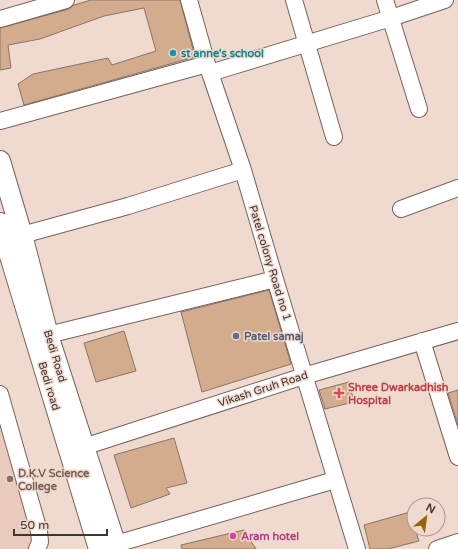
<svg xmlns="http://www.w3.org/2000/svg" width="458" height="549" viewBox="0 0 458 549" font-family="'Varela Round',sans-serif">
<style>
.built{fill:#e9cabd}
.building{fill:#d3ab8d;stroke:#877568}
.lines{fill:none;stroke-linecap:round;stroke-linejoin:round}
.minor-casing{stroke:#77635a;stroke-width:18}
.major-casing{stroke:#77635a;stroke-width:22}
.minor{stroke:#fff;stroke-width:16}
.major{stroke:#fff;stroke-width:20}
.culture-dot{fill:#0f9aa8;stroke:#f0d9ce;stroke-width:1.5}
.service-dot{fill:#5c6f8a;stroke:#f0d9ce;stroke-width:1.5}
.health-dot{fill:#e0444e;stroke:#f0d9ce;stroke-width:1.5}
.education-dot{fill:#8d6e63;stroke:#f0d9ce;stroke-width:1.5}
.hotel-dot{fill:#d1479c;stroke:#f0d9ce;stroke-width:1.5}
.labels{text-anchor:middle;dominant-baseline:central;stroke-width:3;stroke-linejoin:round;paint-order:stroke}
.culture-label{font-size:11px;font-weight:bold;fill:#0d838f;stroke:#f0d9ce;text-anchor:start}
.street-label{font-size:11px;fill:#3f3531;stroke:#f0d9ce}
.service-label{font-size:11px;font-weight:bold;fill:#4e5e75;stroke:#f0d9ce;text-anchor:start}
.health-label{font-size:11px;font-weight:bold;fill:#be3a42;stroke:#f0d9ce;text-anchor:start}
.education-label{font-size:11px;font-weight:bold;fill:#785e54;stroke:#f0d9ce;text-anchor:start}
.hotel-label{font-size:11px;font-weight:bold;fill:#b23c85;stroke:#f0d9ce;text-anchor:start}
</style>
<rect width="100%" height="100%" fill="#f0d9ce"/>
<!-- built -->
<path class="built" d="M0 409 39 549H0Z"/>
<!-- building -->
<path class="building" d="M91 0H180L195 57 24 105 18 84 33 74 108 58 112 65 156 51 144 8 104 16 40 39 8 45 11 68 0 70V28L69 9 74 5Z
M269 290 291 364 202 392 181 312Z
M124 331 136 371 96 382 84 343Z
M349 382 354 402 325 409 319 390Z
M458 390V425L448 393Z
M174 438 187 483 166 488 170 494 131 508 114 455Z
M410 512 414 525V529H415L419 541 388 549H370L364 525Z
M244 530 256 549H182L181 545Z"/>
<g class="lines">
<defs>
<path id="minor" d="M189 0 207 64 243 170 275 279 357 549
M294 0 334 137
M385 0 419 109
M0 19 66 0
M210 73 391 18 445 0
M0 121 207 64
M401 209 458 188
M22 235 128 206 243 170
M48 335 275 279
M422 341 458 457
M0 394 39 531 40 542 37 549
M74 450 304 376 458 331
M116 544 335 480
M437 549 458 542"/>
<path id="major" d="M0 161 22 235 48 335 117 549
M0 223 99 549"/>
</defs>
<!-- minor casing -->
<use href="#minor" class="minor-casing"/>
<!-- major casing -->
<use href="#major" class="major-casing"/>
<!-- minor -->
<use href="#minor" class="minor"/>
<!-- major -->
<use href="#major" class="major"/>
</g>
<!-- markers -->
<circle class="culture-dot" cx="173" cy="53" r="4"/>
<circle class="service-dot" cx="236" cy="336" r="4"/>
<path class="health-dot" d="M337 387h4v4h4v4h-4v4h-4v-4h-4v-4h4z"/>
<circle class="education-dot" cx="10" cy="479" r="4"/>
<circle class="hotel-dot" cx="233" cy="536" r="4"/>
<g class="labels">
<!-- culture labels -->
<g class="culture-label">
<text x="181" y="53">st anne's school</text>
</g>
<!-- street labels -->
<g class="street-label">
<text transform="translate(270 263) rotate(73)">Patel colony Road no 1</text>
<text transform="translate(55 356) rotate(73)">Bedi Road</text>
<text transform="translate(49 386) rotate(73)">Bedi road</text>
<text transform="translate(263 389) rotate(-18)">Vikash Gruh Road</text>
</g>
<!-- service labels -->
<g class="service-label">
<text x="244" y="336">Patel samaj</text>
</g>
<!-- health labels -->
<g class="health-label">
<text x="348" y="387">Shree Dwarkadhish<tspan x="348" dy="13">Hospital</tspan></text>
</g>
<!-- education labels -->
<g class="education-label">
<text x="18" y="473">D.K.V Science<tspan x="18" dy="13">College</tspan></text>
</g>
<!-- hotel labels -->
<g class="hotel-label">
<text x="241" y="536">Aram hotel</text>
</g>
</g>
<!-- north arrow -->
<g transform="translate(426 517) rotate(29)"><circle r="19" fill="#f0d9ce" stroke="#a9978f"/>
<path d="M0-3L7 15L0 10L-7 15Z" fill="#926610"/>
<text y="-6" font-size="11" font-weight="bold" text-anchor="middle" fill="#3f3531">N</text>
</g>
<!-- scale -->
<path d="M14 529v6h93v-6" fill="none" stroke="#3f3531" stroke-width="2"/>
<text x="20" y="529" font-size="12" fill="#3f3531" stroke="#f0d9ce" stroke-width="3" paint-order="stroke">50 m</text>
</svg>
